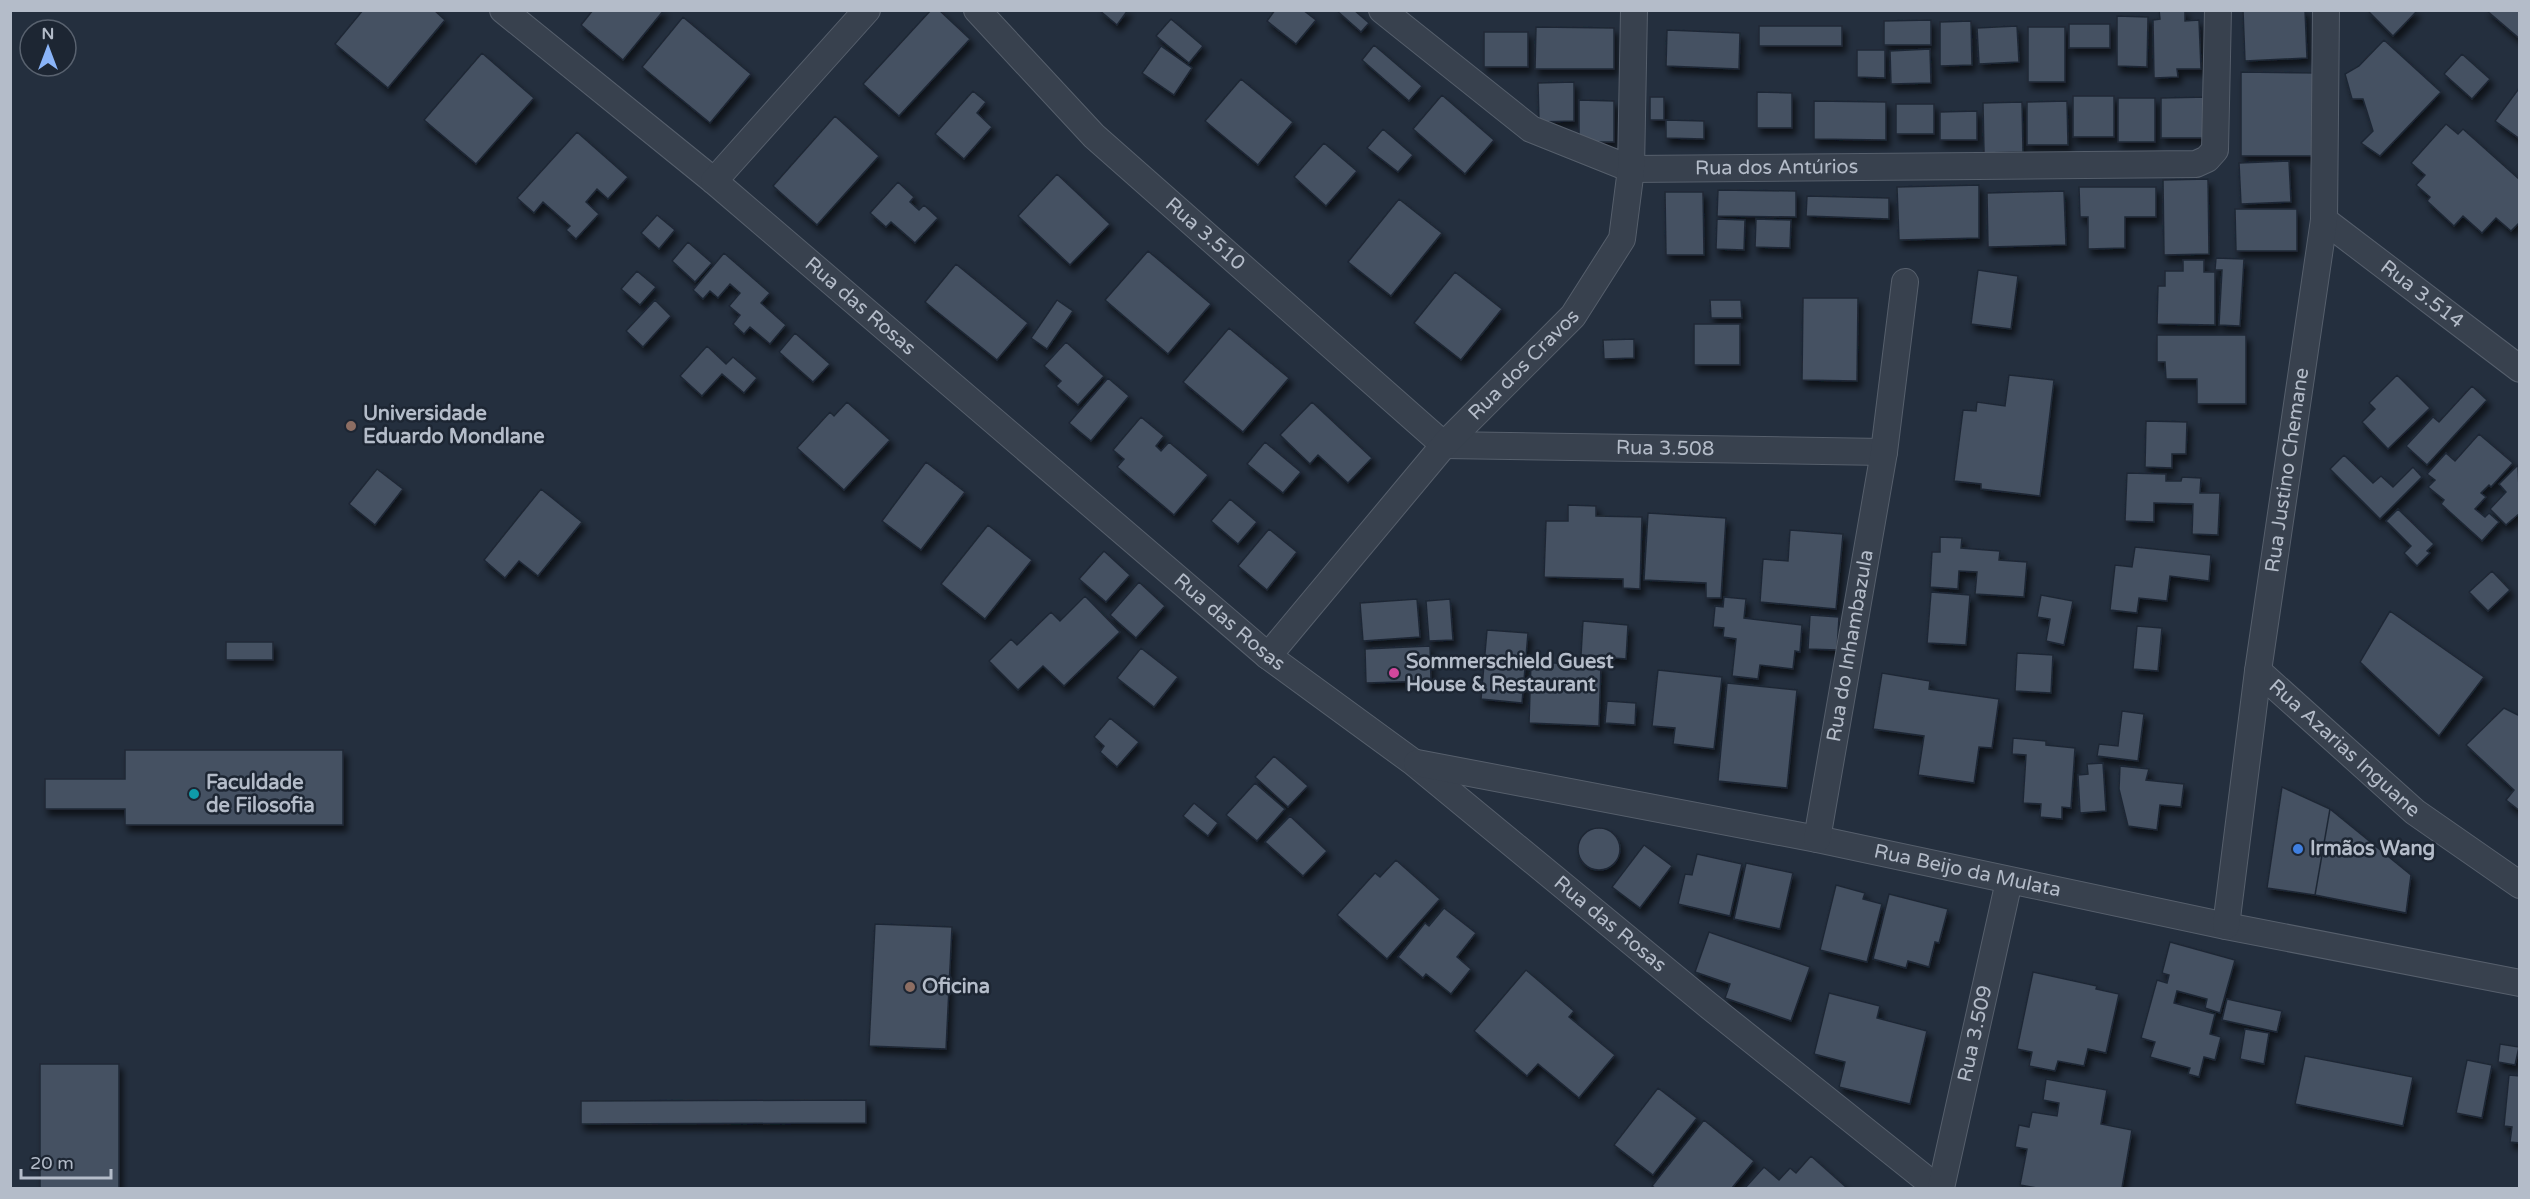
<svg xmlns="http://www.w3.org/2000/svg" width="2530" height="1199" viewBox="0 0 2530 1199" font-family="'Varela Round',sans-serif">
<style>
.building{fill:#455162;stroke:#1f2835;stroke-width:1.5;filter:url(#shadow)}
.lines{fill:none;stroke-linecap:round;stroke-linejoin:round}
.minor-casing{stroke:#565f6c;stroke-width:28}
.minor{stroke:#38414e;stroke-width:26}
.education-dot{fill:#8d6e63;stroke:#1d2633;stroke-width:2}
.hotel-dot{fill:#d1479c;stroke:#1d2633;stroke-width:2}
.culture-dot{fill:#0f9aa8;stroke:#1d2633;stroke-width:2}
.shop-dot{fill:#3f7fe0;stroke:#1d2633;stroke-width:2}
.labels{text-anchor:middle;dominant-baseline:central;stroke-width:5;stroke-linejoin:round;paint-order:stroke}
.street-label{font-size:20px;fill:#b4bcc9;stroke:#1d2633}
.poi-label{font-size:20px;font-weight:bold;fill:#b4bcc9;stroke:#1d2633;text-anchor:start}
</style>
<defs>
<filter id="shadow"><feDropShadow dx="3.5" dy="6" stdDeviation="3" flood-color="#0009"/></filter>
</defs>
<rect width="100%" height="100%" fill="#242f3e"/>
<!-- building -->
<path class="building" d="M363 10H434L445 20 388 88 335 44Z
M593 10H664L623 60 581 25Z
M931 10H939L970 39 899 116 863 84Z
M1099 10H1128L1117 25Z
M1275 10H1303L1316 20 1296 44 1267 21Z
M1336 10H1354L1369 23 1361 32Z
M2159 10H2185V21L2199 20 2201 69H2177L2178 77 2154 78 2153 20 2160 19Z
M2243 10H2305L2307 58 2245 61Z
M2367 10H2415L2416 12 2393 36Z
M2486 10H2520V39Z
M2117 16 2148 17 2147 67 2117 66Z
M683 17 751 74 710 123 642 67Z
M1171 19 1203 46 1189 63 1156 36Z
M1931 20V45H1884V21Z
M1971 21 1972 65 1940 66V22Z
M2069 24H2110V48H2069Z
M1759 26H1842V46H1759Z
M2017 26 2019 62 1979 64 1977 28Z
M1536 27 1614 28V69H1535Z
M2028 27H2065V82H2028Z
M1667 30 1740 33 1739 69 1666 66Z
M1484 32H1528V67H1484Z
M2384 40 2441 92 2380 156 2361 143 2373 131 2363 99H2352L2345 74 2359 66Z
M1374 45 1422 86 1409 101 1362 60Z
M1161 46 1192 68 1174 95 1142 73Z
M1930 49 1931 83 1891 84 1890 51Z
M1857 50H1885V78L1857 77Z
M482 53 534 98 476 164 424 120Z
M2462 54 2490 79 2472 99 2444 74Z
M2241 72 2319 73V156H2241Z
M1241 79 1293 122 1258 165 1205 121Z
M1574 82V121L1539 122 1538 83Z
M2520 87V139L2495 121Z
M973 91 986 102 977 113 992 127 964 159 935 134Z
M1757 92 1792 93V128H1757Z
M1442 95 1494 140 1465 174 1413 129Z
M2073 96H2114V137H2073Z
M1650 97H1664V120H1650Z
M2208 97V138H2161V98Z
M2118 98H2155V142H2118Z
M1579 100 1614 101V142H1579Z
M1814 101 1886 102V140L1814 139Z
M2067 101 2068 145H2027V102Z
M2022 102 2023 152 1984 153 1983 103Z
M1896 104H1934V134H1896Z
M1977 111V140H1940V112Z
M835 116 879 156 817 225 773 186Z
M1666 120 1704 121V139L1666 138Z
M2446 124 2458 134 2463 129 2520 180V222L2511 231 2496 218 2482 233 2463 216 2454 226 2427 201 2430 197 2416 185 2425 175 2411 163Z
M1383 129 1413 155 1398 172 1367 148Z
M577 132 628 177 608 199 597 189 586 202 599 214 576 239 566 230 570 226 543 202 534 213 517 198Z
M1324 143 1357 171 1326 206 1294 177Z
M2289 161 2291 202 2241 204 2239 163Z
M1057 174 1110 224 1070 265 1018 216Z
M2208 179 2209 254 2164 255 2163 180Z
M898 182 914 197 910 202 919 210 924 205 938 218 915 243 891 222 886 227 870 213Z
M1979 185V238L1899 240 1897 187Z
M2079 187H2156V217H2125V248L2088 249V217H2080Z
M1718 190 1796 191V217L1717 216Z
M2064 191 2066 245 1988 247 1987 193Z
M1665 192H1703L1704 255H1666Z
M1807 196 1889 198V219L1806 216Z
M1399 199 1442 233 1391 296 1348 262Z
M2235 209H2297V251H2236Z
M657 215 675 230 659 249 641 233Z
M1717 219 1745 220 1744 250 1716 249Z
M1756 219 1791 220 1790 248 1755 247Z
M688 242 712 263 695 282 672 261Z
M1148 251 1211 304 1168 354 1105 300Z
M724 253 770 293 761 303 786 325 770 344 750 327 744 334 733 324 740 315 729 306 740 293 730 284 718 298 710 291 703 299 693 290Z
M2216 258 2244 259 2240 326 2219 325 2222 270H2215Z
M2183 260H2204V272H2215V325L2157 324 2158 286H2165V271H2183Z
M956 264 1028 323 997 360 925 302Z
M1978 270 2018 276 2011 329 1971 324Z
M637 271 656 287 640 305 621 289Z
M1455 272 1502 309 1461 360 1414 323Z
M1803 298H1858L1857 381 1802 380Z
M655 300 671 316 643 347 626 331Z
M1057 300 1073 311 1047 349 1031 338Z
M1710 300H1741L1742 318H1711Z
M1694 324H1740V365H1694Z
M1229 328 1289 378 1243 432 1183 382Z
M795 333 830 364 813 382 779 352Z
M2157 335H2246V404H2197V379H2166L2165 362H2157Z
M1634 339V358L1604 359 1603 340Z
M1066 342 1104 376 1078 405 1056 386 1061 381 1044 366Z
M707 346 726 364 733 357 757 378 744 393 722 374 702 396 680 376Z
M2009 375 2054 380 2040 496 1981 489V484L1954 481 1963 410 1976 411 1977 402 2005 406Z
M2397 375 2430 408 2388 449 2362 422 2375 409 2369 403Z
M1108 378 1129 396 1091 441 1069 423Z
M2472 386 2487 400 2427 465 2406 446 2433 417 2439 422Z
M847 402 890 440 844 490 797 448 830 412 834 416Z
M1312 402 1372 458 1348 483 1318 455 1310 464 1280 435Z
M1141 417 1164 436 1156 446 1161 451 1169 442 1208 475 1174 515 1117 467 1124 459 1113 450Z
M2146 421 2187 422 2186 454H2172V468L2145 467Z
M2479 434 2513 463 2491 487 2489 485 2481 493 2486 497 2475 509 2485 517 2489 513 2499 522 2482 541 2441 504 2444 500 2428 487 2435 480 2427 474 2446 453 2455 461Z
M1265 442 1301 472 1283 493 1247 464Z
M2344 455 2373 483 2381 476 2393 487 2413 467 2422 477 2380 519 2330 469Z
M926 462 965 492 921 550 882 521Z
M2518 465 2520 513 2506 525 2490 509 2506 492 2499 484Z
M377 469 403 489 375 525 349 504Z
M2127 473 2166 474V481H2181L2182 477 2201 478 2200 493H2220L2218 535 2192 534 2193 504 2154 503V522L2125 521Z
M541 489 582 522 538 576 519 561 505 578 484 560Z
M1230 499 1257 522 1238 544 1211 521Z
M1568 505 1596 506V516L1642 517 1640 589 1623 588V579L1544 577 1546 521H1568Z
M2398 509 2434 544 2427 551 2430 553 2417 566 2404 553 2411 546 2386 521Z
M1648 513 1726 518 1721 598H1706V583L1644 580Z
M988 525 1032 560 985 619 941 584Z
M1269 529 1297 552 1267 590 1238 566Z
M1790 530 1843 534 1836 609 1760 602 1763 559 1788 561Z
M1940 537 1962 538 1961 548 2000 551 1999 560 2027 562 2024 597 1975 594 1977 572 1959 571 1958 589 1930 587 1932 552H1940Z
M2135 547 2211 555 2209 581 2170 576 2167 601 2139 598 2137 613 2110 610 2115 565 2132 567Z
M1104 551 1130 575 1106 602 1079 579Z
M2492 571 2510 590 2488 611 2469 592Z
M1139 582 1165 606 1136 638 1110 615Z
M1931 592 1970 595 1966 645 1927 643Z
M2041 595 2073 601 2064 645 2046 641 2050 619 2037 617Z
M1085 596 1120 632 1064 686 1043 666 1018 690 989 661 1011 639 1017 645 1051 612 1060 621Z
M1724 597 1746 599 1744 618 1802 625 1800 652 1795 651 1793 669 1760 665 1758 679 1732 676 1736 639 1723 637 1724 628 1713 627 1715 606 1723 607Z
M1417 599 1420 637 1363 641 1360 603Z
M1450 599 1453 640 1429 641 1426 601Z
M2390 611 2484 677 2439 736 2360 662Z
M1810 615 1839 617 1837 650 1808 649Z
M1583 621 1628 625 1626 659 1581 655Z
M2137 626 2162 628 2158 671 2133 669Z
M1487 630 1528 633 1522 703 1481 699Z
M226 642H273V660H226Z
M1430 646 1431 681 1366 683 1365 649Z
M1141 648 1178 677 1154 707 1117 678Z
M2017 653 2053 655 2051 693 2015 691Z
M1531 662 1601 665 1599 726 1529 723Z
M1658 670 1722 677 1714 749 1673 744 1675 728 1652 726Z
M1882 673 1930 681 1929 689 1999 699 1992 748 1979 747 1974 783 1918 775 1924 736 1873 729Z
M1727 683 1797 690 1787 788 1718 781Z
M1607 701 1636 703 1635 725 1605 723Z
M2504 708 2520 716V811L2506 800 2514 790 2466 745Z
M2122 711 2144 714 2138 761 2097 756 2099 744 2118 746Z
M1110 718 1139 742 1117 767 1100 752 1104 746 1094 737Z
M2013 738 2046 741V745L2075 748 2071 808 2062 807V819L2040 817 2041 804 2023 803 2026 755 2012 754Z
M125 750H343V825H125V809H45V779H125Z
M1274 756 1308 786 1288 807 1255 777Z
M2103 763 2106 811 2080 813 2078 775 2088 774 2087 764Z
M2120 766 2149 769 2146 780 2184 784 2181 807 2160 805 2157 830 2128 826 2119 789Z
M1255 783 1285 809 1257 841 1226 815Z
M2282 787 2330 809 2315 895 2267 888Z
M1194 803 1218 823 1208 836 1183 816Z
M2330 809 2411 875 2406 913 2315 895Z
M1290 816 1327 851 1303 876 1265 842Z
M1578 849a21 21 0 1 1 42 0a21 21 0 1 1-42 0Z
M1644 845 1672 866 1640 908 1612 887Z
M1697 854 1742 864 1730 916 1678 904 1685 874 1692 875Z
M1396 860 1440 899 1387 959 1337 915 1375 873 1380 877Z
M1746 863 1793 873 1780 929 1734 919Z
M1836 885 1865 893 1863 899 1882 904 1867 962 1820 950Z
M1889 894 1948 909 1939 943 1935 942 1929 967 1908 961 1906 968 1873 959Z
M1444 908 1476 933 1457 957 1471 969 1451 994 1426 974 1423 978 1398 957 1425 923 1429 926Z
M875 924 952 927 946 1049 869 1046Z
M1709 932 1810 967 1791 1021 1725 998 1730 984 1695 972Z
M2170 942 2235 960 2220 1013 2205 1008 2207 999 2177 991 2174 1003 2215 1014 2210 1034 2221 1037 2215 1060 2204 1057 2199 1077 2188 1074 2190 1068 2150 1057 2155 1042 2141 1038 2157 980 2167 983 2169 975 2162 973Z
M1526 970 1574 1011 1569 1017 1615 1055 1579 1098 1538 1064 1527 1076 1474 1031Z
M2033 972 2097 986 2096 989 2119 994 2106 1053 2088 1049 2084 1066 2058 1061 2055 1071 2029 1066 2032 1052 2017 1049Z
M1829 993 1880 1006 1877 1018 1927 1031 1910 1104 1839 1087 1845 1062 1814 1054Z
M2227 999 2282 1011 2277 1032 2222 1020Z
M2245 1029 2269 1033 2264 1064 2240 1059Z
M2500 1044 2519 1047 2515 1065 2498 1062Z
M2305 1056 2413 1077 2403 1126 2295 1104Z
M2467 1060 2492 1065 2482 1118 2456 1113Z
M40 1064H119V1188H40Z
M2509 1075 2520 1076V1143L2510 1142 2512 1127 2504 1126Z
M2046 1079 2107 1090 2101 1124 2132 1130 2122 1188H2037L2020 1185 2027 1149 2015 1147 2019 1125 2029 1127 2032 1112 2057 1116 2059 1103 2043 1100Z
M1658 1088 1697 1118 1653 1175 1614 1145Z
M866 1100V1123L581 1124V1101Z
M1704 1120 1754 1161 1732 1188H1655L1652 1186Z
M1811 1156 1847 1188H1745L1764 1167 1779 1180 1790 1168 1796 1173Z"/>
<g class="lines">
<defs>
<g id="minor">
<path d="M503 10 714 181"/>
<path id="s1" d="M867 10 714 181 1268 656 1413 762 1708 1005 1937 1188"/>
<path id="s2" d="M977 10 1094 136 1444 445 1884 452"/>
<path id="s3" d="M1382 10 1531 129 1631 169 2196 164 2207 159 2215 150 2218 10"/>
<path id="s4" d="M2324 220 2520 369"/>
<path id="s5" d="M1268 656 1444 445 1573 316 1622 239 1631 169 1634 10"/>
<path id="s6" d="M2258 671 2415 812 2520 885"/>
<path id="s7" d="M1417 763 1817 839 2226 926 2520 983"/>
<path id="s8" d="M1817 839 1884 452 1905 282"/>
<path id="s9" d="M2226 926 2258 671 2324 220 2326 10"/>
<path id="s10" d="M1941 1188 2009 881"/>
</g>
</defs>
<!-- minor casing -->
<use href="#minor" class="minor-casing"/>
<!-- minor -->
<use href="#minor" class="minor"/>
</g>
<!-- markers -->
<g class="education-dot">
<circle cx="351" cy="426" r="6"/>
<circle cx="910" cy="987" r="6"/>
</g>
<circle class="hotel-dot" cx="1394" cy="673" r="6"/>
<circle class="culture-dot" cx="194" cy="794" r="6"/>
<circle class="shop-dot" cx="2298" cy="849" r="6"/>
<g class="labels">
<!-- street labels -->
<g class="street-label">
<text stroke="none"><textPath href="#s3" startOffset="444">Rua dos Antúrios</textPath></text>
<text stroke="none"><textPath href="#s2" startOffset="320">Rua 3.510</textPath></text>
<text stroke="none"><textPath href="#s4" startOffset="123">Rua 3.514</textPath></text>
<text stroke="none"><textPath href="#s1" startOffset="422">Rua das Rosas</textPath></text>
<text stroke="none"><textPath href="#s5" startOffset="388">Rua dos Cravos</textPath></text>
<text stroke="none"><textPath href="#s2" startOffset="860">Rua 3.508</textPath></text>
<text stroke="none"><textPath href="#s9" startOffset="460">Rua Justino Chemane</textPath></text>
<text stroke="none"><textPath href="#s1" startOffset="908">Rua das Rosas</textPath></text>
<text stroke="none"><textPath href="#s8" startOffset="196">Rua do Inhambazula</textPath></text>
<text stroke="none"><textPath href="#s6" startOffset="116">Rua Azarias Inguane</textPath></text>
<text stroke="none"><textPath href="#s7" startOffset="561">Rua Beijo da Mulata</textPath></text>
<text stroke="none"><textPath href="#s1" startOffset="1394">Rua das Rosas</textPath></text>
<text stroke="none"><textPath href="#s10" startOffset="158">Rua 3.509</textPath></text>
</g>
<!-- poi labels -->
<g class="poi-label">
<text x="363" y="414">Universidade<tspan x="363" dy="23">Eduardo Mondlane</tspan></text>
<text x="1406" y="662">Sommerschield Guest<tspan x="1406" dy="23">House &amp; Restaurant</tspan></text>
<text x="206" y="783">Faculdade<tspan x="206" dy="23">de Filosofia</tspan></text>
<text x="2310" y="849">Irmãos Wang</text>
<text x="922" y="987">Oficina</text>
</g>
</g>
<!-- border -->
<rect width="2530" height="1199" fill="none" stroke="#b4bcc9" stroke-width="24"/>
<!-- north arrow -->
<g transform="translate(48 48)"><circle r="28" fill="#1d2633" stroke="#59626f" stroke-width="1.5"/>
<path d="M0-4.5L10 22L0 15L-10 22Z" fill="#8ab4f8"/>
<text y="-9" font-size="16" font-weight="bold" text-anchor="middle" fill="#b4bcc9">N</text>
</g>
<!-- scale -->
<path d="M21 1169v9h90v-9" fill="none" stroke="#b4bcc9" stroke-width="3"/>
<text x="30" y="1169" font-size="18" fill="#b4bcc9" stroke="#1d2633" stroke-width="4.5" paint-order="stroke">20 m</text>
</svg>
